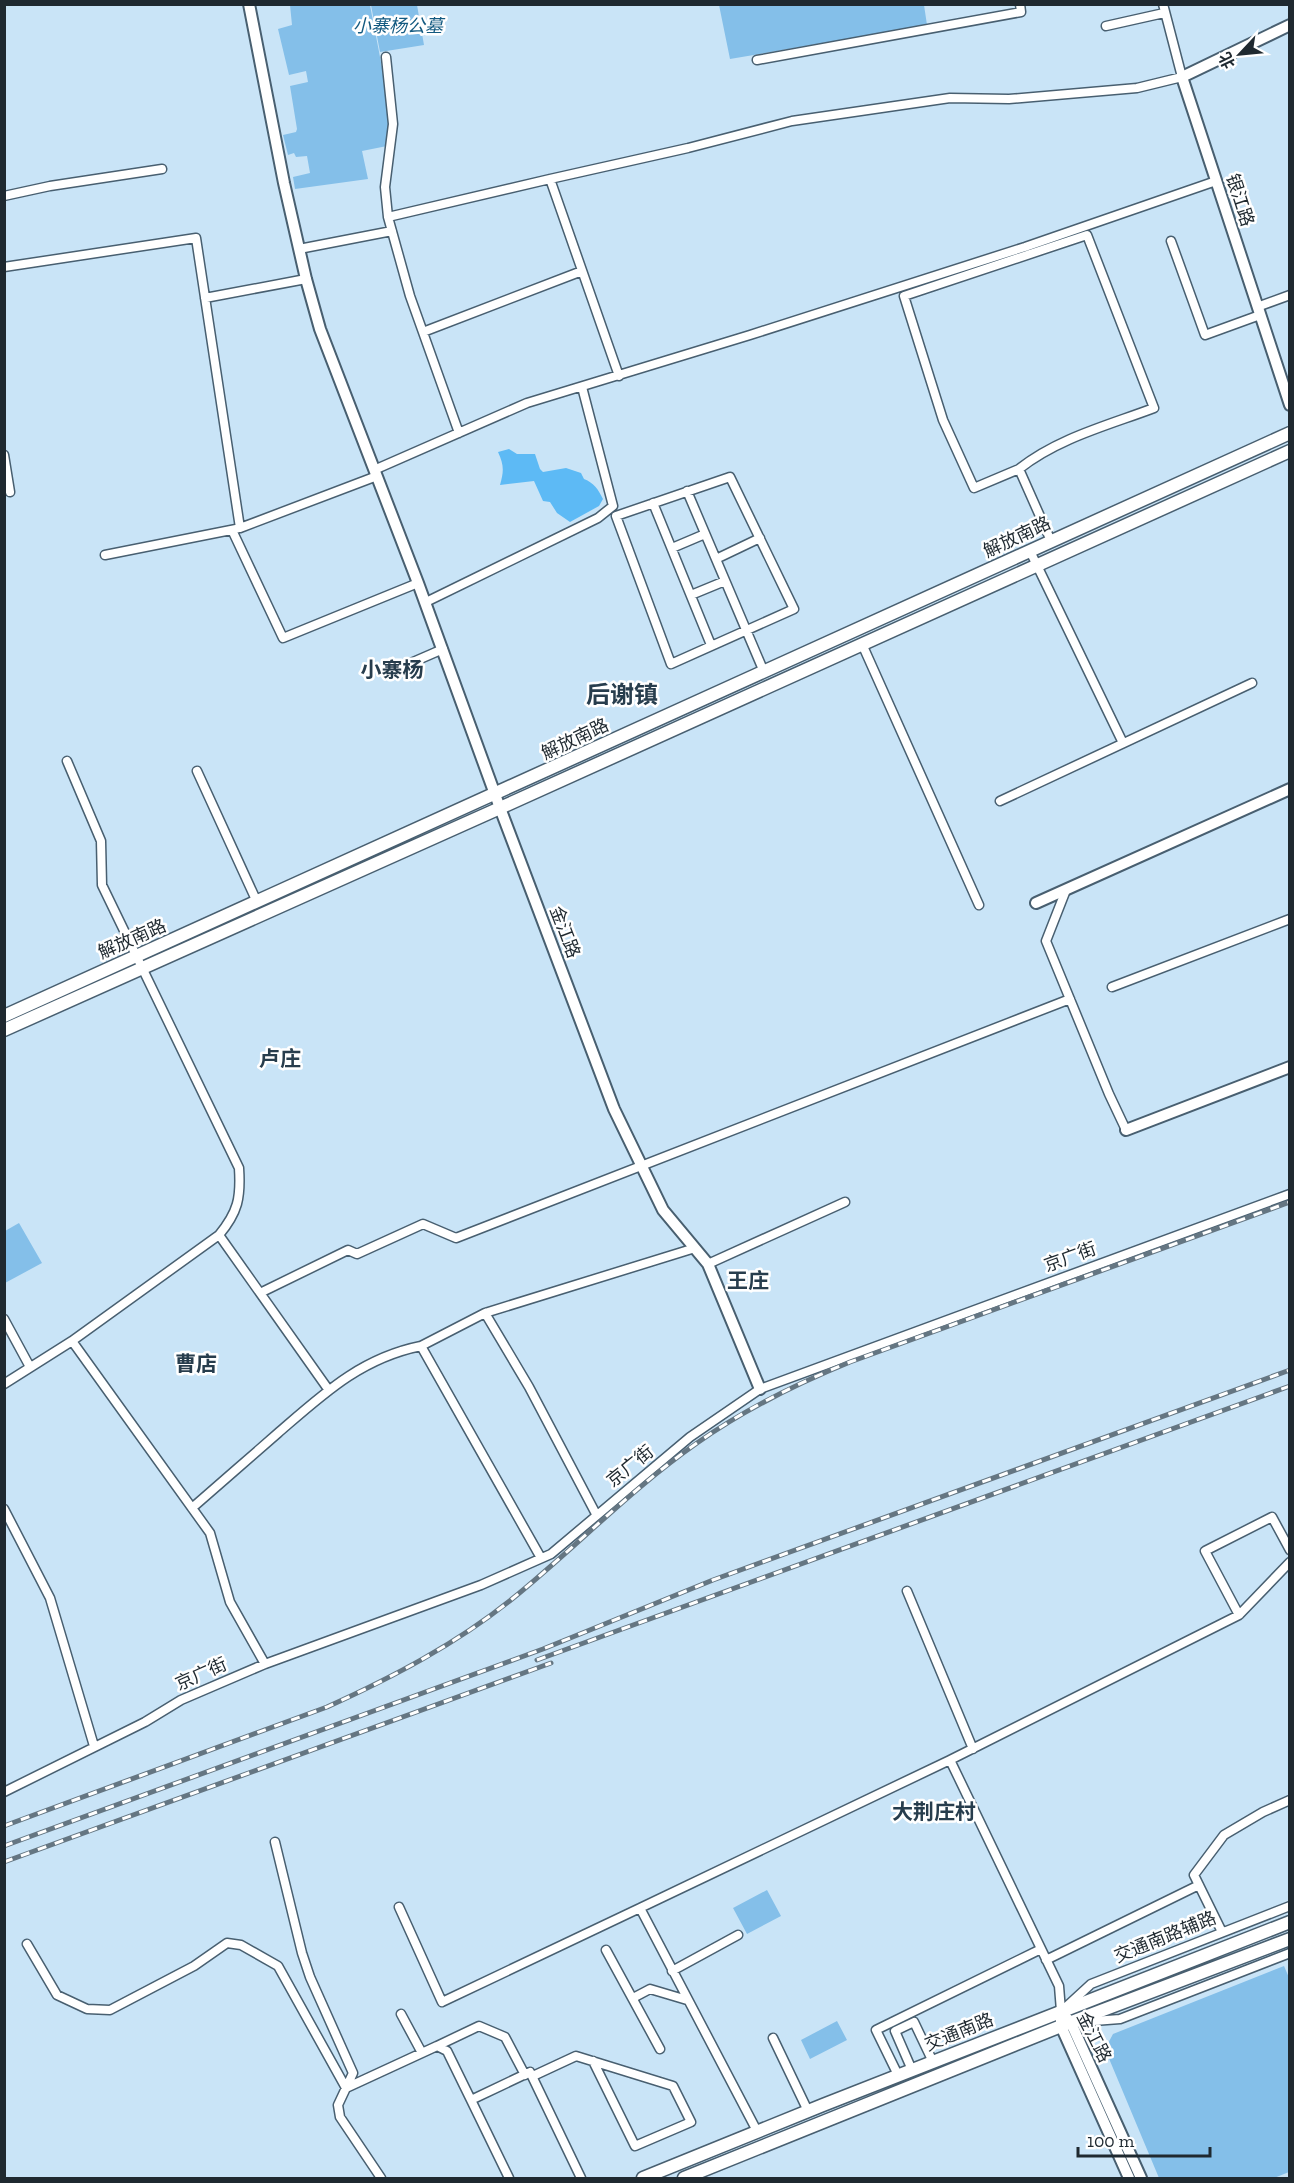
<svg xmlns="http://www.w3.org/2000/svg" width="1294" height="2183" viewBox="0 0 1294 2183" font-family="'Zilla Slab','Noto Sans SC',serif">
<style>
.green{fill:#84bfe9}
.water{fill:#5dbaf5}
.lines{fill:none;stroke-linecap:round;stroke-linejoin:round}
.minor-casing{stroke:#485f70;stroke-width:11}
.tertiary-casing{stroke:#485f70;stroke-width:14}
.secondary-casing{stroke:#485f70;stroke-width:15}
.minor{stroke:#fff;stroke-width:8}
.tertiary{stroke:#fff;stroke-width:10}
.secondary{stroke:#fff;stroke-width:12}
.rail-casing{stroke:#657682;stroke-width:5}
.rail{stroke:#fff;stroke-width:3;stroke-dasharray:9;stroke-linecap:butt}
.labels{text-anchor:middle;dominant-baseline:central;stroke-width:5;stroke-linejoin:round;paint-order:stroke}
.park-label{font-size:18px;font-style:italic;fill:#125980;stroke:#fff}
.street-label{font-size:18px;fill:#1f2930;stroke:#fff}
.quarter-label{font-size:21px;font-weight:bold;fill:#273d4d;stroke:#fff}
.district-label{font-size:24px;font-weight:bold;fill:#273d4d;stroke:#fff}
</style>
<rect width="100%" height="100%" fill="#c9e4f7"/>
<!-- green -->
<path class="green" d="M290 5H370C377 45 393 107 387 146L362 151 368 179 295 189 293 177 310 173 307 156 296 157 294 153 288 155 283 135 296 132 297 129 290 86 308 82 306 71 289 75 278 29 292 25Z
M371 5H417L424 45 380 52Z
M719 5H924L927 25 730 59Z
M19 1223 42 1263 5 1283V1231Z
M767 1890 781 1916 747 1934 733 1908Z
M1284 1966 1290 1980 1289 2172 1274 2178H1159L1105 2049 1113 2034Z
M837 2021 847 2040 810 2059 801 2040Z"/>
<!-- water -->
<path class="water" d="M509 449 517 454H535L540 469 543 472 566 468 581 473 584 479C594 483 598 489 603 499L599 506 570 522 557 513 550 502 543 501 534 481 500 485C504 471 504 465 498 452Z"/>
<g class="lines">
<defs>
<path id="minor" d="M1106 26 1164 13
M386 57 393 124 385 187 388 217 410 296 459 433
M757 60 1021 12 1020 4
M4 196 50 186 162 169
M388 217 550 179
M1171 241 1205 335 1260 315
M299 249 392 231
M4 267 196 238 240 528 377 476
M205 298 306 279
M1257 307 1290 295
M423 332 582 271
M619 376 550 179 688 148 792 121 950 98 1009 99 1137 88 1182 77 1163 4
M4 455 10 492
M1019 469 974 488 943 420 904 296 1087 235 1154 408C1109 425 1058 438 1019 469L1051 541
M374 470 527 403 750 335 1025 247 1216 181
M730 477 794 609 671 664 616 516Z
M687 491 764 672
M653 503 711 645
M232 530 283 638 418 583
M672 548 705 534
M1030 551 1123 743
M105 555 236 529
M716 559 760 538
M691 595 725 581
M426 602 598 518 613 506 582 387
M862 644 979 905
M397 669 443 649
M67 761 101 841 102 885 239 1168C241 1198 238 1212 219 1235
M197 771 257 902
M1000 801 1252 683
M1066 890 1046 941 1109 1094 1126 1130
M1112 987 1290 919
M708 1264 845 1202
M260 1293 348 1250 357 1254 423 1224 456 1238 1070 999
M485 1313 421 1346 541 1558
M4 1319 30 1367
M72 1341 219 1235 328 1389
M4 1384 72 1341 210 1533 230 1602 265 1664
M192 1508C221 1483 249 1458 278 1433 323 1394 361 1358 421 1346
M4 1509 50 1598 94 1746
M596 1514 529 1387 485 1313 695 1248
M907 1591 973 1749
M1239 1615 1205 1551 1272 1517 1290 1550
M950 1760 1239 1615 1290 1562
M4 1792 145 1722 181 1700 265 1664 481 1585 551 1554 690 1437 760 1389 1290 1194
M275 1842 302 1953 310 1977 353 2073 338 2105 340 2117 381 2178
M399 1907 442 2002 640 1908
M1222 1932 1194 1875 1224 1835 1263 1812 1290 1800
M27 1944 57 1995 87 2009 110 2010 194 1966 227 1943 241 1945 278 1966 346 2088 437 2046 447 2051 471 2100 530 2072 581 2178
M606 1950 660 2049
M1046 1960 1199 1885
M672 1971 738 1935
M633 1998 650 1989 687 2000
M1066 2007 1091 1984 1290 1906
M401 2014 422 2053
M1081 2022 1120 2019 1290 1953
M773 2038 808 2111
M437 2046 479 2026 505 2037 525 2075
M912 2070 895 2031 914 2022 933 2062
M898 2075 876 2030 1041 1949
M533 2076 576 2056 673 2086 691 2122 635 2146 593 2061
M471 2100 509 2178
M757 2131 640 1908 950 1760 1059 1986 1061 2011"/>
<path id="tertiary" d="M249 4 284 183 306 279 320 329 418 583 500 808 614 1109 663 1210 708 1264 760 1389
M1290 25 1182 77 1290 405
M1036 903 1290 789
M1126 1130 1290 1067
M1065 2016 1071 2023 1141 2178
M1061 2018V2026L1129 2178"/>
<path id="secondary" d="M4 1016 1290 433
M4 1030 500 808 1290 451
M643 2178 823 2105 1290 1922
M684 2178 1061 2026 1290 1939"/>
</defs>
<!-- minor casing -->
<use href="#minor" class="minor-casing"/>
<!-- tertiary casing -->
<use href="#tertiary" class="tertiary-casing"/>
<!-- secondary casing -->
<use href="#secondary" class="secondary-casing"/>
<!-- minor -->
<use href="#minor" class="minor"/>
<!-- tertiary -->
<use href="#tertiary" class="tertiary"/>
<!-- secondary -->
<use href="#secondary" class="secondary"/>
<defs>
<path id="rail" d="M537 1660 1290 1386
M4 1826 327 1707C393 1677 456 1644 512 1599 575 1548 631 1489 697 1443 745 1409 796 1384 850 1362L1290 1202
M4 1846 543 1649 713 1580 1290 1370
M4 1862 551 1663"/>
</defs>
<!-- rail casing -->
<use href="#rail" class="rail-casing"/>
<!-- rail -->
<use href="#rail" class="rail"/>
</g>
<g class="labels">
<!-- park labels -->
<g class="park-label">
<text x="398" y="26">小寨杨公墓</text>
</g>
<!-- street labels -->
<g class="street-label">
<text transform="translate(1240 200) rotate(72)">银江路</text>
<text transform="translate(1017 537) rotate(-25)">解放南路</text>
<text transform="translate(575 739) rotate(-25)">解放南路</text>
<text transform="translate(565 932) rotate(69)">金江路</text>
<text transform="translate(132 939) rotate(-24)">解放南路</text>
<text transform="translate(1070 1257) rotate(-20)">京广街</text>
<text transform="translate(630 1466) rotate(-39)">京广街</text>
<text transform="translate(201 1674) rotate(-24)">京广街</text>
<text transform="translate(1165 1937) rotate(-22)">交通南路辅路</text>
<text transform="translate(959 2032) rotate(-22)">交通南路</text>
<text transform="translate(1094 2037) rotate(63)">金江路</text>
</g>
<!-- quarter labels -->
<g class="quarter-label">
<text x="392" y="669">小寨杨</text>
<text x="280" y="1058">卢庄</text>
<text x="748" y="1280">王庄</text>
<text x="196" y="1363">曹店</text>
<text x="934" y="1811">大荆庄村</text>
</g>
<!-- district labels -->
<g class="district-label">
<text x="622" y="694">后谢镇</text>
</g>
</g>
<!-- border -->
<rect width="1294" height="2183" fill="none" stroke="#1f2930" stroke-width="12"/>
<!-- north arrow -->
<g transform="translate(1240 54) rotate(244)" stroke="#ffffff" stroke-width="4.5" paint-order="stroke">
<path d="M0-4.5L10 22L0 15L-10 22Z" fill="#1f2930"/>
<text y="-9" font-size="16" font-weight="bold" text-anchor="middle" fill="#1f2930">北</text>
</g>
<!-- scale -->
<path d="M1078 2147v9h132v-9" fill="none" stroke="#1f2930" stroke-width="3"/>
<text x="1087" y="2147" font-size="18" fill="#1f2930" stroke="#ffffff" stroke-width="4.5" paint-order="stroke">100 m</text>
</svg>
